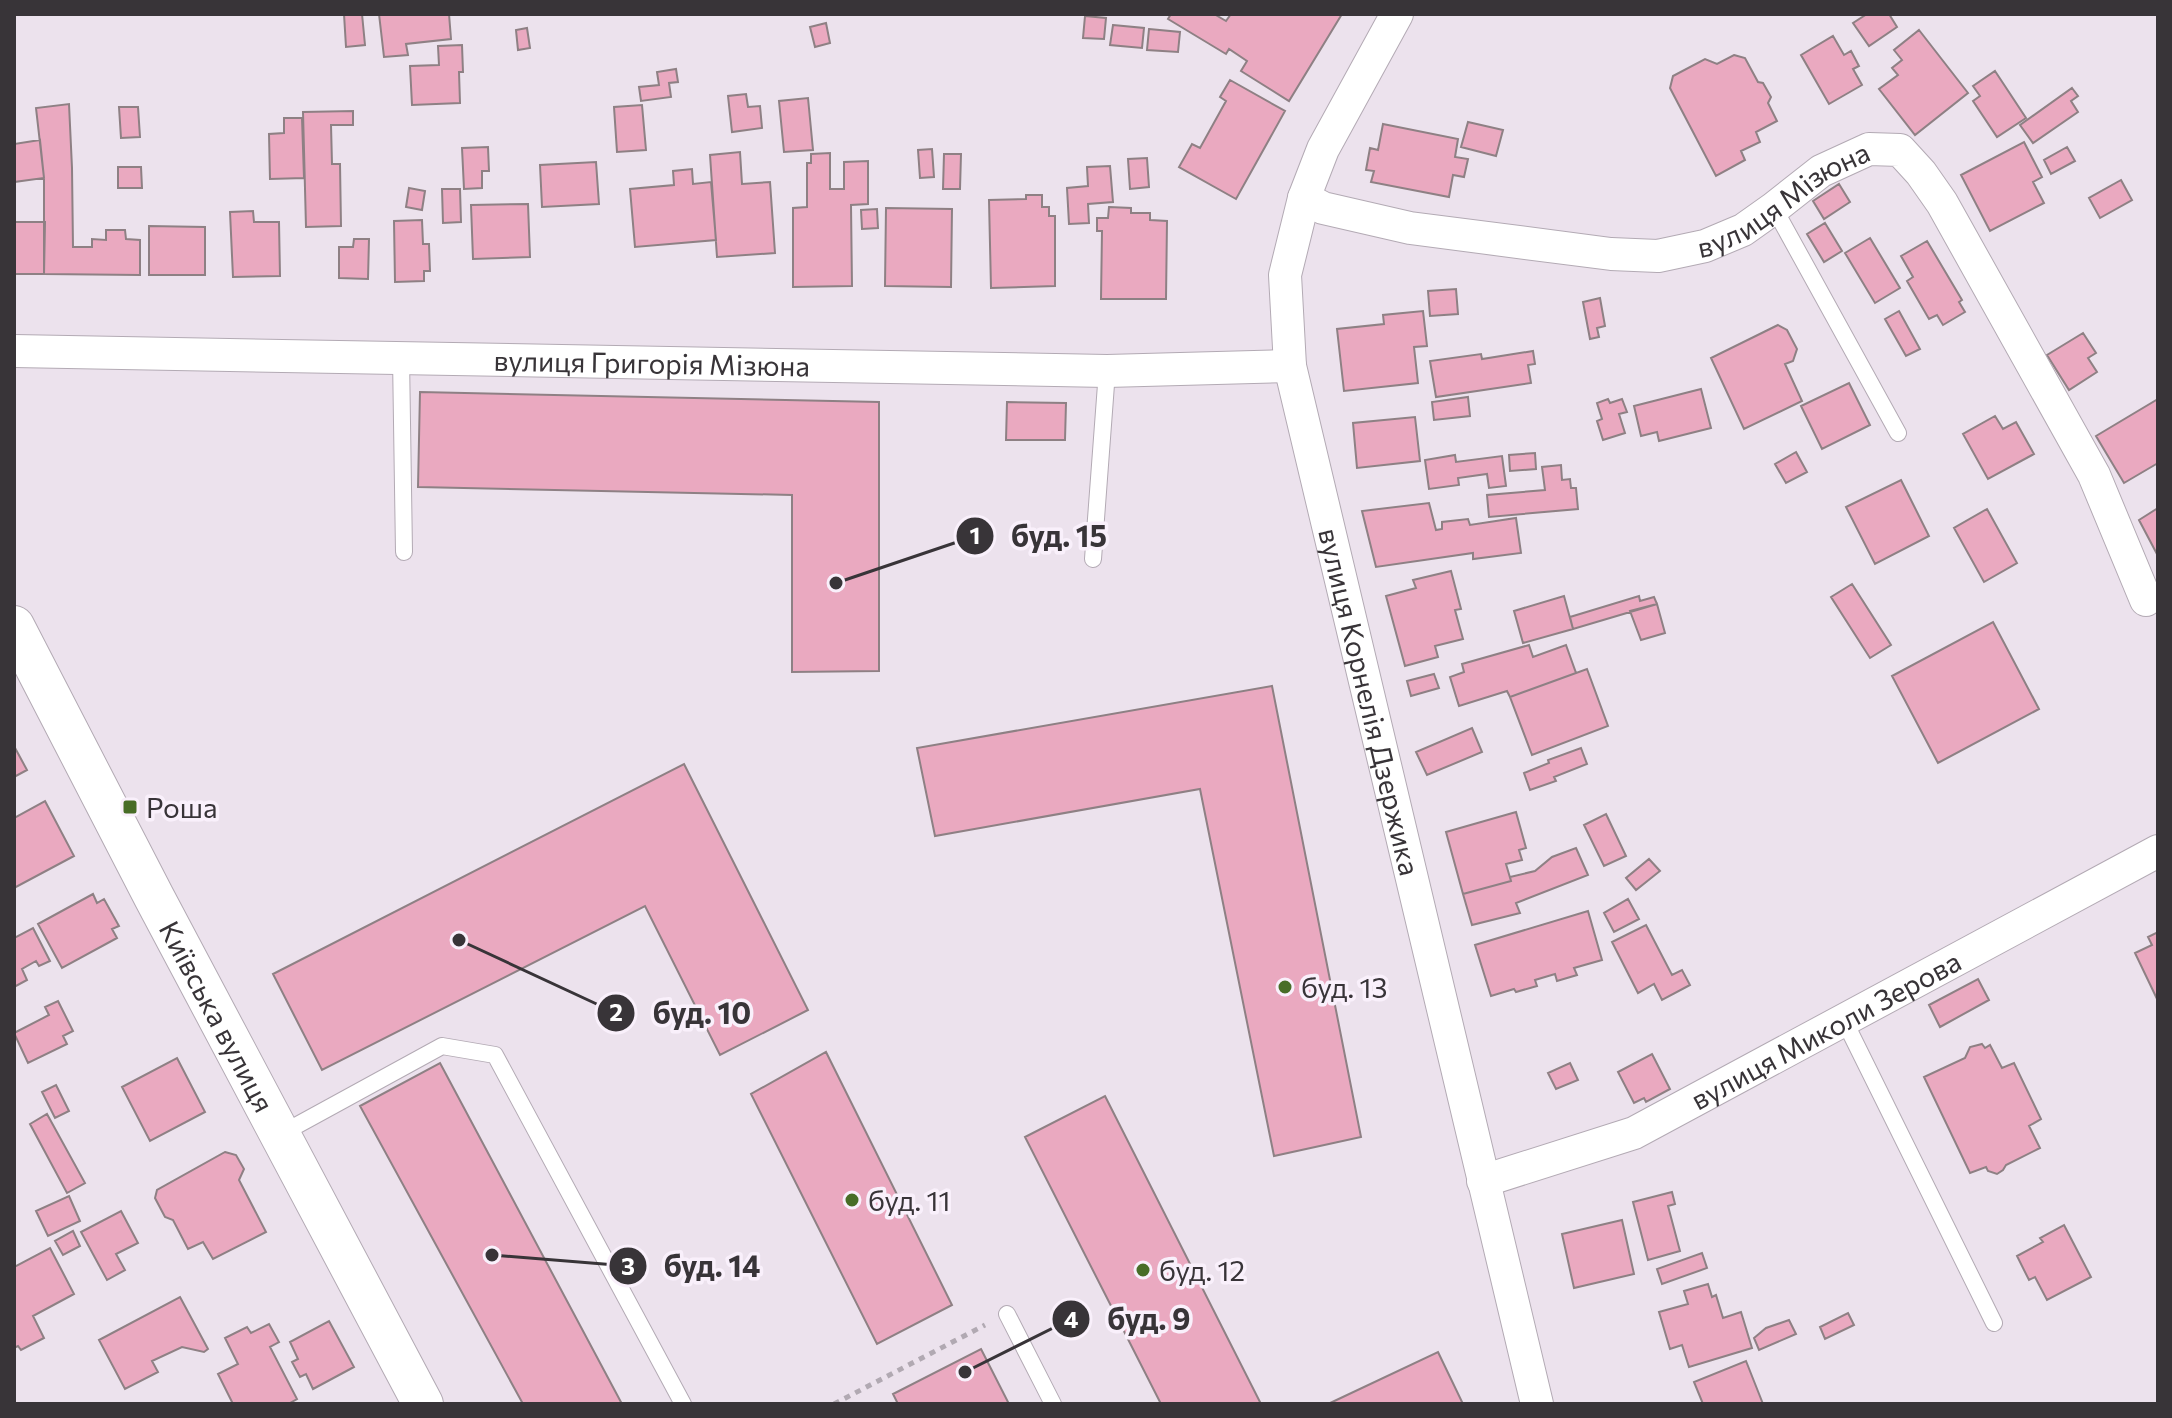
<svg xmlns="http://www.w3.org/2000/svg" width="2172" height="1418" viewBox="0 0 2172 1418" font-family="Commissioner,sans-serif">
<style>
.building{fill:#eaa9c0;stroke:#8e8084;stroke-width:2}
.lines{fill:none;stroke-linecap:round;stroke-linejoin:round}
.service-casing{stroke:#b3aab4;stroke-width:18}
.minor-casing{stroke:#b3aab4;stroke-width:34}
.tertiary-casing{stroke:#b3aab4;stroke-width:42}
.path{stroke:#b1a9b2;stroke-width:5;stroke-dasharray:6 6;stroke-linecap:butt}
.service{stroke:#fff;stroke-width:16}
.minor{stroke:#fff;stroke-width:32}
.tertiary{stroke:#fff;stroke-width:40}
.poi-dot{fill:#486d27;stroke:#f9f0fb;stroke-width:3}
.labels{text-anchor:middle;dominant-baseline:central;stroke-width:7;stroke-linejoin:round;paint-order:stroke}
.street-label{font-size:28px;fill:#383438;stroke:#f9f0fb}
.poi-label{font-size:28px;fill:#383438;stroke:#f9f0fb;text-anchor:start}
.leader{fill:none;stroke:#383438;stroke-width:3}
.callout-dot{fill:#383438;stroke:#f9f0fb;stroke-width:3}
.mark-label{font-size:24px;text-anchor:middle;font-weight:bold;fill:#fff}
.callout-label{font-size:30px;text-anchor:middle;font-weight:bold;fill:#383438;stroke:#f9f0fb;stroke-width:7;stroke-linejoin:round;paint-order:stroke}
</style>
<rect width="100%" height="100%" fill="#ece2ed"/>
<!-- building -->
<path class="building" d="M344 14H362L365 45 346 47Z
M379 14H449L451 39 406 44 408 55 384 57Z
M1171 14H1214L1226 21 1231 14H1342L1289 101 1241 71 1247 61 1229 49 1226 54 1168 19Z
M1867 14H1889L1897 27 1869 46 1853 23Z
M1085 16 1106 18 1104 39 1083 38Z
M826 23 830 43 815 47 810 27Z
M1113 25 1144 28 1142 48 1110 45Z
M527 28 530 48 518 50 516 30Z
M1149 29 1180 32 1178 52 1147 50Z
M1919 30 1968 93 1915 135 1879 89 1898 75 1892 68 1902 60 1894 50Z
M1833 36 1844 55 1851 51 1859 66 1853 69 1862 85 1829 104 1801 55Z
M462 45 463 72H459L460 103 412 105 410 66 439 65 438 46Z
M1734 55 1745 58 1758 82 1763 83 1771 97 1768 103 1777 121 1756 132 1760 142 1741 151 1745 160 1716 176 1670 88 1673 76 1705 59 1717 64Z
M676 69 678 82 669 83 671 97 641 101 639 87 659 85 657 72Z
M1995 71 2026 118 1997 137 1973 101 1980 96 1973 86Z
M1230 80 1285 111 1236 199 1179 167 1192 144 1200 148 1226 101 1220 97Z
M2072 88 2078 96 2071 101 2078 112 2033 143 2020 125Z
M746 94 748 107 760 106 762 128 732 132 728 96Z
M808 98 813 150 784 152 779 101Z
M69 104 72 168 73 247H92V239L106 240V230H125L126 239 140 240V275L44 274V178L36 108Z
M642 105 646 150 617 152 614 107Z
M119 107H138L140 137 121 138Z
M353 111V125H331L332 164H340L341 226 306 227 303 112Z
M284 118H302L304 178 270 179 269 134 284 133Z
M1468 122 1503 130 1496 156 1461 147Z
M1383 124 1458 139 1455 157 1468 159 1464 177 1453 175 1449 197 1371 182 1374 171 1366 170 1370 148 1378 150Z
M40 140 44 178 14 182V144Z
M2024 142 2042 177 2033 182 2044 203 1990 231 1961 175Z
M488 147 489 171H482V188L464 189 462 148Z
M2067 147 2075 161 2051 174 2044 160Z
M932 149 934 177 920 178 918 150Z
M740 152 742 184 770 182 775 253 717 257 710 155Z
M830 153V189H844V162L868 161V204L851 205 852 286 793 287V208L807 207V163H811V154Z
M944 154H961L960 189H943Z
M1147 158 1149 187 1130 189 1128 159Z
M596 162 599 204 542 207 540 165Z
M1110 166 1113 202 1088 204 1089 223 1069 224 1067 188 1088 186 1087 167Z
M118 167H141L142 188H118Z
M692 169 693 184 711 182 716 240 635 247 630 189 674 185 673 171Z
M2121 180 2132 200 2100 218 2089 198Z
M1839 184 1850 202 1824 219 1813 201Z
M409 188 425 191 422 210 406 207Z
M442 189H460L461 222 443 223Z
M1026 195H1042V207H1049V216H1055V286L991 288 989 200 1026 199Z
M528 204 530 257 473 259 471 205Z
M1109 207 1131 208V213H1150V220L1167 221 1166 299H1101L1102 231H1097V218H1108Z
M886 208 952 209 951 287 885 286Z
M877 209 878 228 862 229 861 210Z
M253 211 254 222H279L280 276 233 277 230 212Z
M422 220 423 244H429L430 271H424V281L395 282 394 221Z
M14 222H45L44 274H14Z
M1825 223 1842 251 1824 262 1807 234Z
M149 226 205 227V275H149Z
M1870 238 1900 288 1875 303 1845 253Z
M354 239H369L368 279 339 278V247H353Z
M1927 241 1962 300 1959 302 1965 312 1943 325 1937 315 1929 319 1907 281 1913 277 1901 256Z
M1456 289 1458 314 1430 316 1428 291Z
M1600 298 1605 326 1597 328 1599 337 1590 339 1583 302Z
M1423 311 1427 346 1414 347 1418 383 1344 391 1337 329 1384 324 1383 315Z
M1899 311 1920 349 1906 356 1885 319Z
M1778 325 1787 330 1797 349 1793 361 1785 364 1802 401 1744 429 1711 358Z
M2083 333 2096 353 2088 358 2097 372 2069 390 2047 355Z
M1533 351 1535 364 1528 365 1531 383 1436 397 1430 361 1481 354 1482 359Z
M1849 383 1870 425 1822 449 1801 406Z
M1701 389 1711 428 1659 441 1657 432 1641 436 1634 406Z
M420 392 879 402V671L792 672V495L418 487Z
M1468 397 1470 416 1434 420 1432 402Z
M1608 399 1610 403 1622 399 1627 412 1619 414 1625 433 1603 440 1597 421 1602 419 1597 403Z
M2158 399V463L2124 483 2096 436Z
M1007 402 1066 403 1065 440H1006Z
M1995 416 2003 429 2016 422 2034 454 1988 479 1963 434Z
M1415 417 1420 461 1357 468 1353 423Z
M1796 452 1807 472 1786 483 1775 464Z
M1535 453 1536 469 1510 471 1509 455Z
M1455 455 1456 462 1502 456 1506 486 1489 488 1487 474 1458 478 1459 485 1429 489 1425 460Z
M1561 465 1562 480 1570 479 1571 488H1576L1578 509 1489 517 1487 495 1545 490 1542 467Z
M1901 480 1929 536 1875 564 1846 507Z
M1429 503 1436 530 1442 529V522L1468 519 1470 525 1516 518 1521 553 1473 559V553L1376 567 1362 511Z
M2158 508V556L2139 520Z
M1987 509 2017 563 1984 582 1954 528Z
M1451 571 1461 609 1455 610 1463 639 1435 646 1438 657 1405 666 1386 596 1416 588 1413 580Z
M1852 584 1891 645 1870 658 1831 597Z
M1564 596 1573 629 1523 643 1514 611Z
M1639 596 1640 601 1654 597 1657 604 1573 629 1570 617Z
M1657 604 1665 633 1641 640 1630 611Z
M1993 622 2039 709 1938 763 1892 676Z
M1529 645 1533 657 1566 645 1576 673 1510 697 1507 691 1459 706 1450 677 1464 672 1462 664Z
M1587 669 1608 726 1532 755 1510 697Z
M1434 674 1439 688 1411 696 1407 681Z
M1272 686 1361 1137 1274 1156 1200 789 935 836 917 748Z
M1472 728 1482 752 1427 775 1416 752Z
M14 746 27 770 14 777Z
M1581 748 1587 764 1554 777 1556 781 1530 790 1524 773 1549 763 1548 760Z
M684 764 808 1010 720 1055 645 906 322 1070 273 974Z
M45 801 74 856 14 888V818Z
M1516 812 1526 848 1519 850 1522 860 1506 864 1511 881 1463 894 1446 832Z
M1606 814 1626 856 1604 866 1584 825Z
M1576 848 1588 875 1516 903 1520 913 1472 925 1463 894 1511 881 1510 877 1535 871 1552 857Z
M1649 859 1660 871 1636 890 1626 878Z
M93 894 97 903 104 899 119 926 112 929 117 938 62 968 38 924Z
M1628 899 1639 919 1614 932 1604 913Z
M1588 911 1602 960 1574 968 1577 975 1557 981 1555 974 1535 980 1537 986 1516 992 1514 989 1491 996 1475 945Z
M1646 925 1672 975 1682 970 1690 985 1662 1000 1654 984 1638 993 1612 942Z
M33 928 50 961 39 966 36 961 22 969 27 980 14 987V938Z
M2158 932V1001L2135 953 2152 945 2148 937Z
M1978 979 1989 1000 1940 1027 1929 1005Z
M58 1001 73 1031 63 1036 67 1044 28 1063 14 1033 49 1015 45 1007Z
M1982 1044 1985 1048 1990 1045 2002 1068 2014 1063 2041 1119 2029 1126 2040 1148 2006 1165 2003 1170 1997 1174 1988 1171 1986 1167 1970 1173 1924 1077 1965 1058 1970 1047Z
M826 1052 952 1305 877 1344 751 1094Z
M1652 1054 1670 1089 1646 1102 1644 1098 1634 1103 1618 1072Z
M177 1058 205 1112 150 1141 122 1087Z
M440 1063 622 1404H523L360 1106Z
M1570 1063 1578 1080 1556 1089 1548 1073Z
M56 1085 69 1111 55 1118 42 1092Z
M1105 1096 1261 1404H1161L1025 1137Z
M47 1114 85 1183 67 1193 30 1124Z
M225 1152 236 1155 244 1169 239 1180 266 1232 213 1259 203 1242 188 1249 173 1220 165 1217 155 1198 157 1190Z
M1672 1192 1675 1204 1668 1206 1680 1251 1648 1260 1633 1202Z
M69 1196 80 1221 48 1236 36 1211Z
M121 1211 138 1243 116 1254 125 1270 107 1280 81 1232Z
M1622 1220 1634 1274 1574 1288 1562 1234Z
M2064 1225 2091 1277 2047 1300 2035 1277 2029 1280 2017 1256 2043 1242 2040 1238Z
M73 1231 80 1246 63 1255 55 1241Z
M50 1248 74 1294 33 1316 44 1338 21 1350 18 1346 14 1348V1267Z
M1702 1253 1707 1268 1662 1284 1657 1269Z
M1708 1284 1712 1297 1716 1295 1723 1318 1741 1312 1752 1348 1689 1367 1682 1345 1670 1349 1659 1312 1688 1304 1684 1291Z
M180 1297 208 1349 204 1352 182 1347 152 1361 158 1372 125 1389 99 1340Z
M1848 1313 1854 1325 1825 1339 1820 1327Z
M1789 1320 1796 1334 1759 1350 1754 1338 1766 1328Z
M329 1321 354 1367 313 1389 306 1374 300 1377 292 1362 298 1359 290 1342Z
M269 1324 279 1342 270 1347 297 1399 288 1404H233L218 1374 238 1364 225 1338 247 1327 251 1333Z
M981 1349 1009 1404H898L893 1394Z
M1438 1352 1463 1404H1328Z
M1746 1361 1763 1404H1703L1694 1382Z"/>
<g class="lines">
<defs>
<path id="service" d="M1774 208 1898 433
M401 357 404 552
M1093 559 1107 371
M1844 1020 1994 1323
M281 1134 442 1046 495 1055 683 1404
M1007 1314 1053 1404"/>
<g id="minor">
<path id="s1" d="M1397 14 1323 149 1304 198 1285 275 1290 366 1537 1404"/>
<path id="s2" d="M1304 198 1323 208 1410 228 1611 254 1658 256 1705 246 1743 230 1774 208 1821 171 1869 149 1900 150 1921 173 1942 203 2094 475 2146 600"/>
<path id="s3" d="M14 351 1107 371 1290 366"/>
<path id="s4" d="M1483 1181 1634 1133 2158 851"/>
</g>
<g id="tertiary">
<path id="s5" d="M14 626 154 897 423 1404"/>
</g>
</defs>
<!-- service casing -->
<use href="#service" class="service-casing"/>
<!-- minor casing -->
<use href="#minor" class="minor-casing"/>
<!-- tertiary casing -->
<use href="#tertiary" class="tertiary-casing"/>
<!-- path -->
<path class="path" d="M834 1404 985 1325"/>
<!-- service -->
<use href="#service" class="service"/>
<!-- minor -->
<use href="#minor" class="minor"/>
<!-- tertiary -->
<use href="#tertiary" class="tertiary"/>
</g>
<!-- markers -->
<g class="poi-dot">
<rect x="122" y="799" width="16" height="16" rx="4"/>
<circle cx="1285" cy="987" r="8"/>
<circle cx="852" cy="1200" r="8"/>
<circle cx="1143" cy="1270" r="8"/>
</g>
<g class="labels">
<!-- street labels -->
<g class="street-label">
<text stroke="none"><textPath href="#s2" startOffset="500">вулиця Мізюна</textPath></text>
<text stroke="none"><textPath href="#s3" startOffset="638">вулиця Григорія Мізюна</textPath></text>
<text stroke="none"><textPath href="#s1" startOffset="722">вулиця Корнелія Дзержика</textPath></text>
<text stroke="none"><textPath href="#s5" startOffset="440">Київська вулиця</textPath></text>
<text stroke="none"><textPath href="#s4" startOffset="376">вулиця Миколи Зерова</textPath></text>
</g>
<!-- poi labels -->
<g class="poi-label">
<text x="146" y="807">Роша</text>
<text x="1301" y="987">буд. 13</text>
<text x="868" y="1200">буд. 11</text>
<text x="1159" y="1270">буд. 12</text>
</g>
</g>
<!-- callouts -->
<path class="leader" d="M836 583L975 536M459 940L616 1013M492 1255L628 1266M965 1372L1071 1319"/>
<g class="callout-dot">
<circle cx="836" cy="583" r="8"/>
<circle cx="459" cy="940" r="8"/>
<circle cx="492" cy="1255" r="8"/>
<circle cx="965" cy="1372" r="8"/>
<circle cx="975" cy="536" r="20"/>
<circle cx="616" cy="1013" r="20"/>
<circle cx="628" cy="1266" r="20"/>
<circle cx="1071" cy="1319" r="20"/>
</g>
<g class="mark-label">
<text x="975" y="544">1</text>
<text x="616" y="1021">2</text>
<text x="628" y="1275">3</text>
<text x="1071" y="1328">4</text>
</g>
<g class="callout-label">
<text x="1059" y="547">буд. 15</text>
<text x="702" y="1024">буд. 10</text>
<text x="712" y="1277">буд. 14</text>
<text x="1149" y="1330">буд. 9</text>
</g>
<!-- border -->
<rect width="2172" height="1418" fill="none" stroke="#383438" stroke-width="32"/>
</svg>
